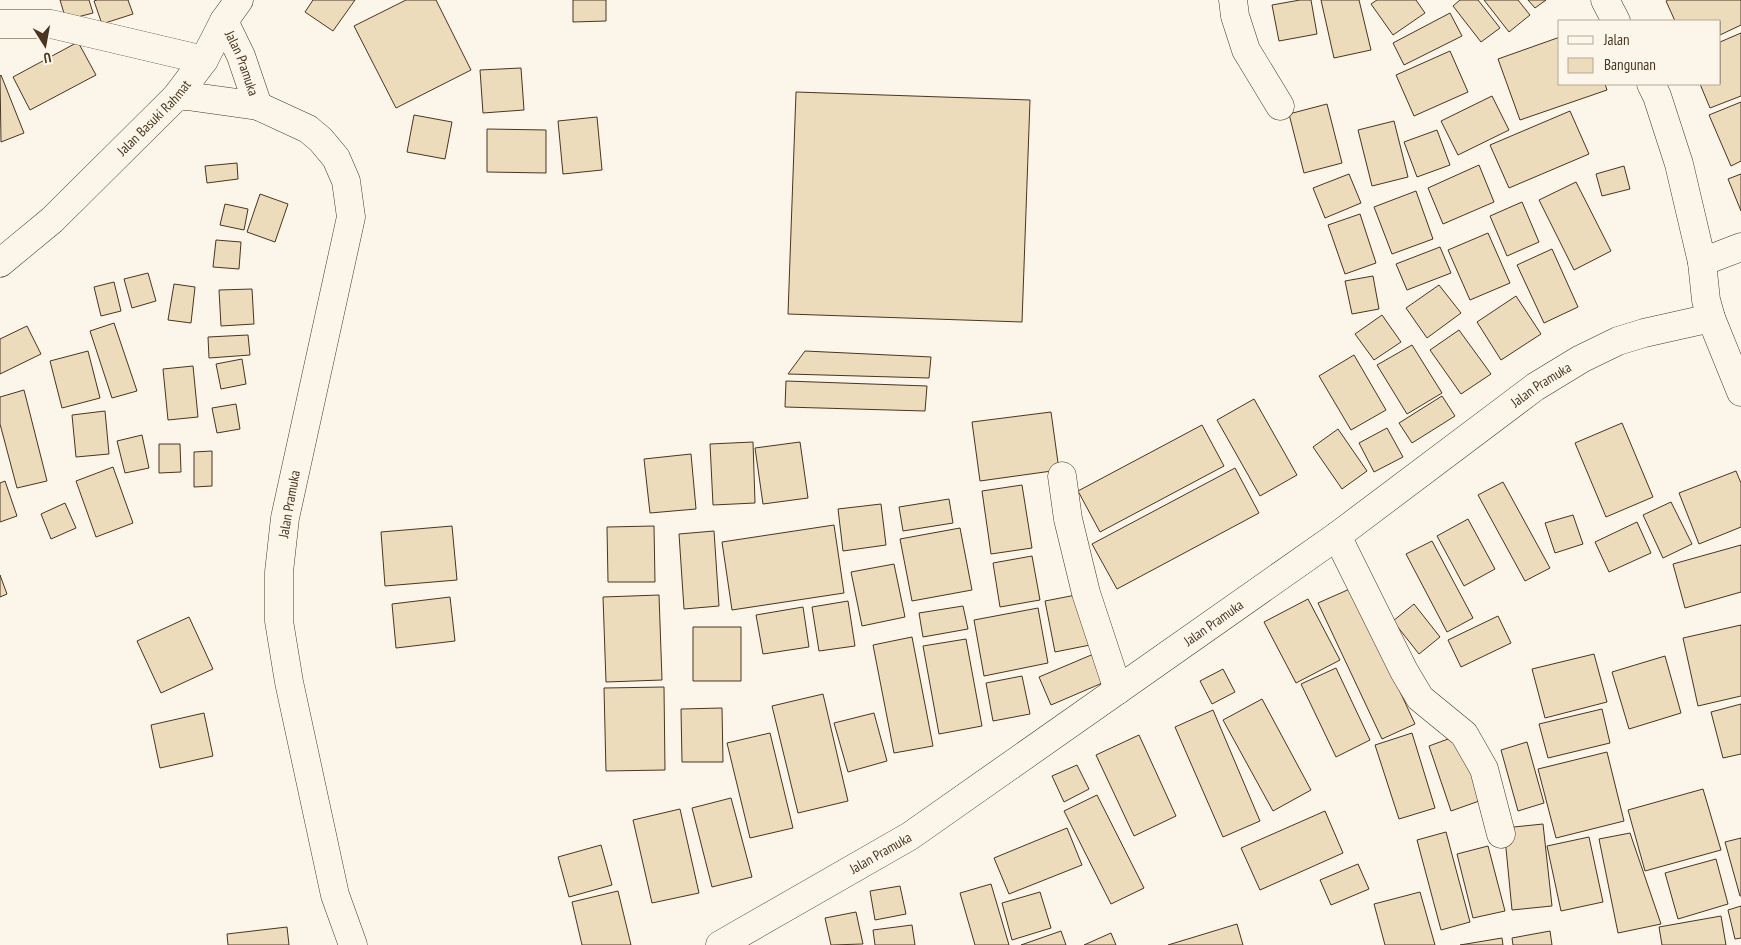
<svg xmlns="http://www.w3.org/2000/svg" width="1741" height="945" viewBox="0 0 1741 945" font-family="'PT Sans Narrow',sans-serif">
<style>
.building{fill:#ecdcbc;stroke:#4a3520}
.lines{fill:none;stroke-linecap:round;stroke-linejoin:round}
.minor-casing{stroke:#4a3520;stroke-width:29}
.tertiary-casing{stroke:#4a3520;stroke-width:29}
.trunk-casing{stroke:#4a3520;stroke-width:29}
.minor{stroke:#fbf6e9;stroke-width:28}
.tertiary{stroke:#fbf6e9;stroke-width:28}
.trunk{stroke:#fbf6e9;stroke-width:28}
.labels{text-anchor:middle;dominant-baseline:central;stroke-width:4;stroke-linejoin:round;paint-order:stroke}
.street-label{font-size:14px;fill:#4a3520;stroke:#fbf6e9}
</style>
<rect width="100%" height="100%" fill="#fbf6e9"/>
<!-- building -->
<path class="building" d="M60 0H89L93 13 66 20Z
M97 0H128L133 14 102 24 94 1Z
M313 0H355L333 31 305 12Z
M406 0H436L471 70 396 108 354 26Z
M573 0H606V21L573 22Z
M1300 0H1311L1317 34 1279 41 1272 5Z
M1321 0H1359L1371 50 1334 58Z
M1377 0H1416L1425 13 1393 35 1371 4Z
M1460 0H1478L1500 28 1481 42 1453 6Z
M1484 0H1518L1530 15 1509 32Z
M1528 0H1546L1535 8Z
M1668 0H1741V25L1720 35V21H1675L1666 1Z
M1450 13 1462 36 1404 65 1393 43Z
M1741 33V96L1710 108 1700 84H1720V42Z
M1560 37V84H1605L1607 90 1520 120 1498 59Z
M78 42 96 75 30 110 13 77Z
M1450 51 1468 92 1414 116 1396 75Z
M521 68 524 110 483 113 480 70Z
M1 75 24 133 1 142 0 76Z
M796 92 1030 100 1022 322 788 314Z
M1492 96 1509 130 1458 155 1441 121Z
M1741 102V161L1731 166 1709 115Z
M1327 104 1342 163 1304 173 1289 114Z
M1570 111 1589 154 1509 188 1490 145Z
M414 115 452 122 445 159 407 152Z
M597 117 602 170 563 174 558 121Z
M1394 121 1408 177 1372 186 1358 130Z
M487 129 546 130V173L487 172Z
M1437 130 1450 165 1417 177 1404 142Z
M237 163 238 179 207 183 205 166Z
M1479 165 1494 202 1443 224 1428 188Z
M1624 166 1630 189 1602 196 1596 174Z
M1349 174 1361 203 1325 218 1313 188Z
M1741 174V211L1728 179Z
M1576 182 1611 251 1574 270 1539 200Z
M1416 191 1433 239 1392 254 1374 207Z
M260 194 288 204 275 242 247 232Z
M1522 202 1539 242 1507 256 1490 216Z
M225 204 248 209 244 230 220 225Z
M1360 214 1376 263 1345 274 1328 225Z
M1488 233 1510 283 1470 300 1448 250Z
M216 240 241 242 239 269 213 267Z
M1440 247 1451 273 1407 290 1396 264Z
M1552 249 1578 307 1544 323 1517 265Z
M148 273 156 301 132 308 124 279Z
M1373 276 1379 309 1352 314 1345 281Z
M114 282 121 311 101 316 94 287Z
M174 284 195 287 191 323 168 320Z
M1439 285 1461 313 1427 338 1406 308Z
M252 289 254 324 221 326 219 290Z
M1516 296 1541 334 1501 360 1477 322Z
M1382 315 1401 342 1374 360 1355 334Z
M114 323 137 391 112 398 90 331Z
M27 326 41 354 0 374V339Z
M1459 330 1491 374 1461 394 1430 350Z
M248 335 250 355 209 358 208 337Z
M1412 345 1442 393 1407 414 1377 365Z
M88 351 100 398 62 408 50 361Z
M805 351 931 357 929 378 788 374Z
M1354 355 1386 410 1351 430 1319 376Z
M242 359 246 384 221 389 216 364Z
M193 366 198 417 168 420 163 369Z
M786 381 927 386 925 411 785 407Z
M24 390 47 481 17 488 0 424V397Z
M1442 396 1455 416 1412 443 1399 423Z
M1254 399 1297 475 1260 496 1217 420Z
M236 404 240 429 217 433 212 408Z
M105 411 109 454 76 457 72 415Z
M1051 412 1059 470 980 481 972 422Z
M1622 423 1653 497 1606 517 1575 443Z
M1202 425 1224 466 1100 532 1078 491Z
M1387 428 1403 457 1374 472 1359 443Z
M1338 429 1367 471 1342 489 1313 447Z
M142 435 149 468 125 473 117 441Z
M753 442 755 503 713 505 710 444Z
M800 442 808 498 763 504 755 448Z
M159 444H180L181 472 159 473Z
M212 451V486L194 487V452Z
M691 454 696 509 650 513 644 459Z
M113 467 133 523 96 537 76 481Z
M1235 468 1259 513 1117 589 1092 544Z
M1736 471 1741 483V527L1699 544 1679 493Z
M5 481 17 516 0 522V483Z
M1503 482 1550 568 1525 581 1478 495Z
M1022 485 1032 548 991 554 982 491Z
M949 499 953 523 903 531 899 507Z
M1671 502 1692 544 1663 558 1643 515Z
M65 503 76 528 51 539 41 514Z
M881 504 886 545 843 551 838 509Z
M1573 515 1583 544 1555 553 1545 523Z
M1468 519 1495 569 1464 586 1437 536Z
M1637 522 1651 553 1609 572 1595 542Z
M834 525 844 593 732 610 722 542Z
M452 526 457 580 385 586 381 532Z
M654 526 655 582H608L607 527Z
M960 528 972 590 912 601 900 539Z
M714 531 719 606 684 609 679 534Z
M1432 541 1473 618 1447 632 1406 554Z
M1741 545V592L1685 608 1673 564Z
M1032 556 1040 600 1000 607 993 563Z
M894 564 905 617 862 626 851 572Z
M0 575 7 594 0 597Z
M1352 588 1415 724 1382 739 1318 603Z
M1081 594 1090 645 1055 652 1045 601Z
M659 595 662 680 606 682 603 597Z
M450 597 455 641 396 648 392 604Z
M1308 599 1340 660 1296 683 1264 622Z
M848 601 855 646 819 651 812 607Z
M1414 604 1440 637 1419 654 1393 621Z
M963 606 968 629 923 637 919 613Z
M803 607 809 647 763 654 756 615Z
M1038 608 1048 663 984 676 974 620Z
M1498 616 1511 643 1461 667 1448 640Z
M189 617 213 669 161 693 137 641Z
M1741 625V696L1698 706 1683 638Z
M693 627H741V681H693Z
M912 637 933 746 894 753 873 645Z
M966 639 982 726 939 734 923 646Z
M1096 653 1107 681 1051 705 1039 677Z
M1594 654 1607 702 1545 718 1532 669Z
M1665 656 1681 713 1629 729 1612 672Z
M1336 668 1370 740 1336 757 1301 684Z
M1223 669 1235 692 1212 704 1200 681Z
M1022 676 1030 714 993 721 986 683Z
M664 687 665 770 606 771 604 688Z
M823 694 848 801 798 813 772 706Z
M1262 699 1311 790 1273 811 1223 720Z
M1741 704V754L1723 758 1711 712Z
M722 708 723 762H682L681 709Z
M1602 709 1610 743 1548 758 1539 724Z
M1213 710 1260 821 1223 837 1175 727Z
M204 713 213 756 160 768 151 725Z
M874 713 887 761 848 772 834 723Z
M770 733 793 828 750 838 727 743Z
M1412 733 1435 808 1399 819 1375 745Z
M1139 735 1176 816 1134 836 1096 755Z
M1459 735 1482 800 1451 811 1429 746Z
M1527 742 1544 803 1518 811 1501 750Z
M1607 752 1624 821 1556 838 1538 769Z
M1077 765 1089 789 1064 802 1052 776Z
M1703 789 1721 850 1645 871 1628 810Z
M1097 795 1144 888 1111 904 1064 811Z
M731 798 752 877 712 887 692 808Z
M680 809 699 893 652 903 633 820Z
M1325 811 1343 853 1260 890 1241 848Z
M1543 824 1552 906 1512 910 1504 828Z
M1067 828 1082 865 1009 894 994 858Z
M1446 832 1470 922 1441 930 1417 840Z
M1630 833 1661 924 1618 933 1599 839Z
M1589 837 1603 902 1561 911 1547 846Z
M1741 838V896H1740L1725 842Z
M601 845 612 885 569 897 558 857Z
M1488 846 1505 911 1473 918 1457 854Z
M1716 859 1728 904 1678 919 1665 873Z
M1358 864 1369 889 1331 905 1320 880Z
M991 884 1009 945H975L960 893Z
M900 886 906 914 875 920 870 891Z
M618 891 631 945H582L572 902Z
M1040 892 1051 928 1012 940 1002 903Z
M1420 892 1435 945H1385L1374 904Z
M1741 906V938L1735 939 1728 910Z
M856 912 863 944 831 945 825 918Z
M1721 916 1726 945H1662L1659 927Z
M1237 924 1243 945H1168Z
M912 925 915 945H875L873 930Z
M287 927 289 945H228L227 934Z
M1061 931 1066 945H1021Z
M1550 931 1552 945H1513L1512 938Z
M1111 933 1116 945H1084Z
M1502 938 1503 945H1460Z"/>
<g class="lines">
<defs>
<path id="minor" d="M1233 0 1235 16 1246 50 1280 106
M0 24H51L204 60
M1702 262 1741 247
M1062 476 1068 519 1086 593 1118 690
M1337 536 1404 671 1420 698 1464 734 1484 769 1501 834"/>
<g id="tertiary">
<path d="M1605 0 1616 21"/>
<path id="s1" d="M224 21 241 56 258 106"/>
<path d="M1651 84 1657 96 1679 164 1702 262 1706 300 1711 318 1741 392"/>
<path d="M176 97 187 96 258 106 308 129 321 140 336 158 346 181 351 217 285 518 279 572V621L289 682 335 895 353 945"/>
<path id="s2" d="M720 945 910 836 1337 536 1535 387 1581 359 1618 341 1644 333 1711 318"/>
</g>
<g id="trunk">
<path id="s3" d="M0 263 52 220 176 97 204 60 224 21 239 0"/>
</g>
</defs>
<!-- minor casing -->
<use href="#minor" class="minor-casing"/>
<!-- tertiary casing -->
<use href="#tertiary" class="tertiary-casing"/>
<!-- trunk casing -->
<use href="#trunk" class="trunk-casing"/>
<!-- minor -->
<use href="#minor" class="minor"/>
<!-- tertiary -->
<use href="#tertiary" class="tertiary"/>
<!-- trunk -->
<use href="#trunk" class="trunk"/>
</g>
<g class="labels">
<!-- street labels -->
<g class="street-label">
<text stroke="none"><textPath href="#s1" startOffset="46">Jalan Pramuka</textPath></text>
<text stroke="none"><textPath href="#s3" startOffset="212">Jalan Basuki Rahmat</textPath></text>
<text stroke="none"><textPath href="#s2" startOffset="995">Jalan Pramuka</textPath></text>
<text transform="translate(289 504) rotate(-80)">Jalan Pramuka</text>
<text stroke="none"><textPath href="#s2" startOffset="590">Jalan Pramuka</textPath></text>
<text stroke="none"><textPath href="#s2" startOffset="185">Jalan Pramuka</textPath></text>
</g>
</g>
<!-- legend -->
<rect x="1558" y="20" width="162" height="65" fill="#fbf6e9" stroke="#b4a999"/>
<rect x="1568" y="36" width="25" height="8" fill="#fbf6e9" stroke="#b4a999"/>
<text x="1604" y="45" font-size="15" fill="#4a3520">Jalan</text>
<rect x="1568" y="58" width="25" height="15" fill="#ecdcbc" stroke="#b4a999"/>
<text x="1604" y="70" font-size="15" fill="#4a3520">Bangunan</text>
<!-- north arrow -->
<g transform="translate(45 45) rotate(169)" stroke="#fbf6e9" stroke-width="4" paint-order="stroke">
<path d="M0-4L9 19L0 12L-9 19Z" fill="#4a3520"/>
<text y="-8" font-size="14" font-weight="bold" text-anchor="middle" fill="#4a3520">U</text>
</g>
</svg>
